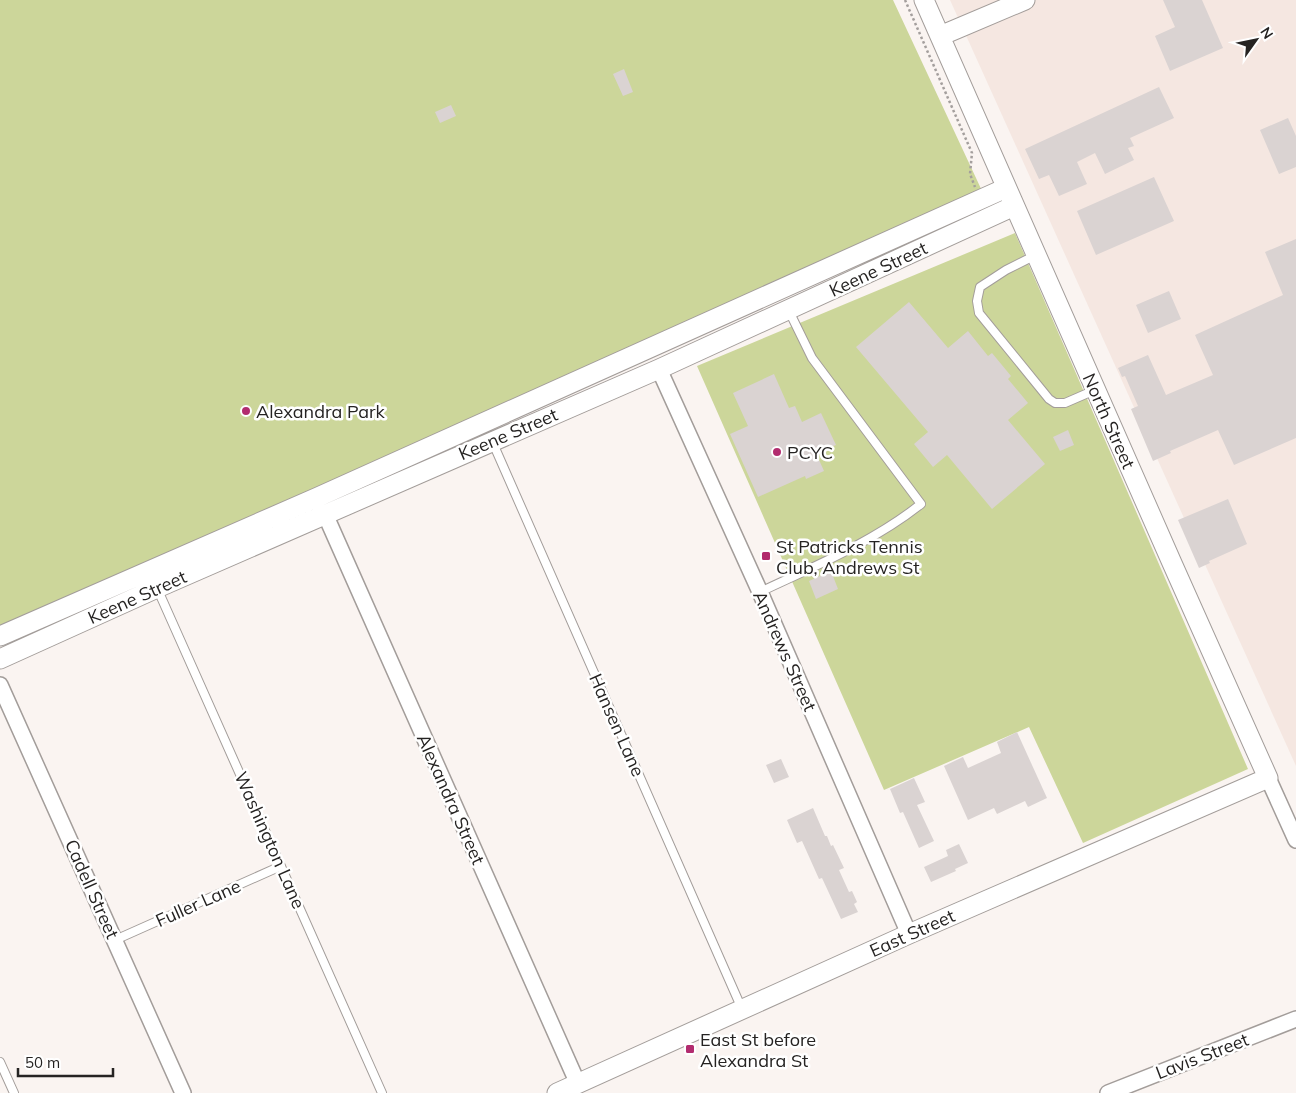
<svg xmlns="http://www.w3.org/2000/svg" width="1296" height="1093" viewBox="0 0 1296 1093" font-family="Mulish,sans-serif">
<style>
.built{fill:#f5e7e1}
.green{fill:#ccd69a}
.building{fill:#dad3d2}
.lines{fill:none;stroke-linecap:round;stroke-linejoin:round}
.service-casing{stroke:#a39d9a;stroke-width:10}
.minor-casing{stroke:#a39d9a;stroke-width:18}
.tertiary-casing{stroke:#a39d9a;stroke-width:21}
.path{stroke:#a49f9d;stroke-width:2.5;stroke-dasharray:2.5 2.5;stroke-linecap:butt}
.service{stroke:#fff;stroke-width:8}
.minor{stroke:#fff;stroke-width:15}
.tertiary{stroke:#fff;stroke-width:19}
.poi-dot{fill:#b22c6f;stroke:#fff;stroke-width:2}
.labels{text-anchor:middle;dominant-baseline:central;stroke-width:5;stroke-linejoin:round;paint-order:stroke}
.street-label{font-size:18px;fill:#252322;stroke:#fff}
.poi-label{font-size:18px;fill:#252322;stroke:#fff;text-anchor:start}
</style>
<rect width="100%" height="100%" fill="#faf4f1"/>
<!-- built -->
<path class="built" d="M950 0H1296V766Z"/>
<!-- green -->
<path class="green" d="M0 0H893L983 193 0 629Z
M1015 233 1248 769 1083 843 1029 727 884 790 697 366Z"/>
<!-- building -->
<path class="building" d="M1163 0H1202L1223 48 1170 71 1155 36 1175 27Z
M624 69 633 92 623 96 613 74Z
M1159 87 1174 118 1130 138 1134 146 1128 148 1134 160 1105 174 1095 153 1077 162 1087 184 1059 196 1049 175 1039 179 1025 149Z
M451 105 456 116 440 123 435 112Z
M1288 118 1296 136V167L1279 174 1260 130Z
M1154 177 1174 221 1096 255 1077 211Z
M1296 239V438L1234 465 1218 430 1170 451 1171 453 1153 461 1131 409 1138 406 1125 376 1122 377 1118 368 1148 355 1166 395 1213 375 1195 335 1283 295 1265 252Z
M1169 291 1181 319 1148 333 1136 305Z
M909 302 948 348 968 331 988 356 992 353 1011 376 1008 379 1028 403 1008 420 1045 464 992 509 947 455 933 467 914 444 928 432 856 347Z
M774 374 789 408 795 406 802 422 821 413 836 445 816 453 824 471 806 479 805 476 758 497 730 434 748 426 733 393Z
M1068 430 1074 445 1060 451 1053 437Z
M1228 499 1247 544 1209 561 1210 563 1199 568 1178 520Z
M831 571 838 589 816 599 809 581Z
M1017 732 1047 798 1028 807 1025 801 997 814 994 808 968 820 944 766 963 757 968 768 1001 753 997 742Z
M781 759 789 777 774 783 766 765Z
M914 778 925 802 917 805 934 841 919 848 903 812 900 813 890 789Z
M813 808 825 836H827L831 846 833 845 844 868 839 870 849 892 852 891 857 902 854 904 858 912 841 919 822 878 819 879 802 841 797 843 787 820Z
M959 844 968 863 955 869 956 871 931 882 924 867 948 856 946 850Z"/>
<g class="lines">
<defs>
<path id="service" d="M1036 255 1006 270 980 287 977 301 979 313 1049 399 1055 403H1065L1095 390
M492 441 742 1009
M157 588 382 1093
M760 592C815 566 873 542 921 504L812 358 789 311
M115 940 281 866
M0 1062 14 1093"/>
<path id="minor" d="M659 369 760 592 909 934
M325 514 578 1084
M0 685 183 1093
M1268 778 1296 840
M1108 1093 1296 1019"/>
<path id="tertiary" d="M940 36 1025 0
M0 636 318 497 1006 188
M0 659 157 588 659 369 1014 206
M557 1093 909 934 1268 778 1172 563 924 0"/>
</defs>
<!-- service casing -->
<use href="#service" class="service-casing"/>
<!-- minor casing -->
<use href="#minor" class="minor-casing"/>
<!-- tertiary casing -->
<use href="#tertiary" class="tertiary-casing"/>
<!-- path -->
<path class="path" d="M905 0 972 153 970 174 975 187"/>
<!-- service -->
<use href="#service" class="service"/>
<!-- minor -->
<use href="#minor" class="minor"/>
<!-- tertiary -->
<use href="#tertiary" class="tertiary"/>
</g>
<!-- markers -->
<g class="poi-dot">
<circle cx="246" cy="411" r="5"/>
<circle cx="777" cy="452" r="5"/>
<rect x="761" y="551" width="10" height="10" rx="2.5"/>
<rect x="685" y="1044" width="10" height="10" rx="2.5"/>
</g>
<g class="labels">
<!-- street labels -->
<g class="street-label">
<text transform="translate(878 269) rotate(-25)">Keene Street</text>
<text transform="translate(1109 421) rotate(66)">North Street</text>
<text transform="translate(508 434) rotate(-23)">Keene Street</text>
<text transform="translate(137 597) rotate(-24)">Keene Street</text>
<text transform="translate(785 651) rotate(66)">Andrews Street</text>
<text transform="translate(617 725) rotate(66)">Hansen Lane</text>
<text transform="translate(451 799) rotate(66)">Alexandra Street</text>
<text transform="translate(270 840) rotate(66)">Washington Lane</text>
<text transform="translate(92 889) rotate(66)">Cadell Street</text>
<text transform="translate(198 903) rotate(-24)">Fuller Lane</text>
<text transform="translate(912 933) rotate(-24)">East Street</text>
<text transform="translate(1202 1056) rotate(-21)">Lavis Street</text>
</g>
<!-- poi labels -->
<g class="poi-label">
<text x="256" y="411">Alexandra Park</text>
<text x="787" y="452">PCYC</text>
<text x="776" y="546">St Patricks Tennis<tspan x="776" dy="21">Club, Andrews St</tspan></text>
<text x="700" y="1039">East St before<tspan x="700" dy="21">Alexandra St</tspan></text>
</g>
</g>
<!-- north arrow -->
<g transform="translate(1256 40) rotate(57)" stroke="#ffffff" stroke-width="4" paint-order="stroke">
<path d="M0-4L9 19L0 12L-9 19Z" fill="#252322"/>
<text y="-8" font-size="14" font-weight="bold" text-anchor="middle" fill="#252322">N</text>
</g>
<!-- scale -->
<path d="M18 1068v8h95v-8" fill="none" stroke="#252322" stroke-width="2.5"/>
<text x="25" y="1068" font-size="15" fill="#252322" stroke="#ffffff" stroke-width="4" paint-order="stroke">50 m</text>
</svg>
